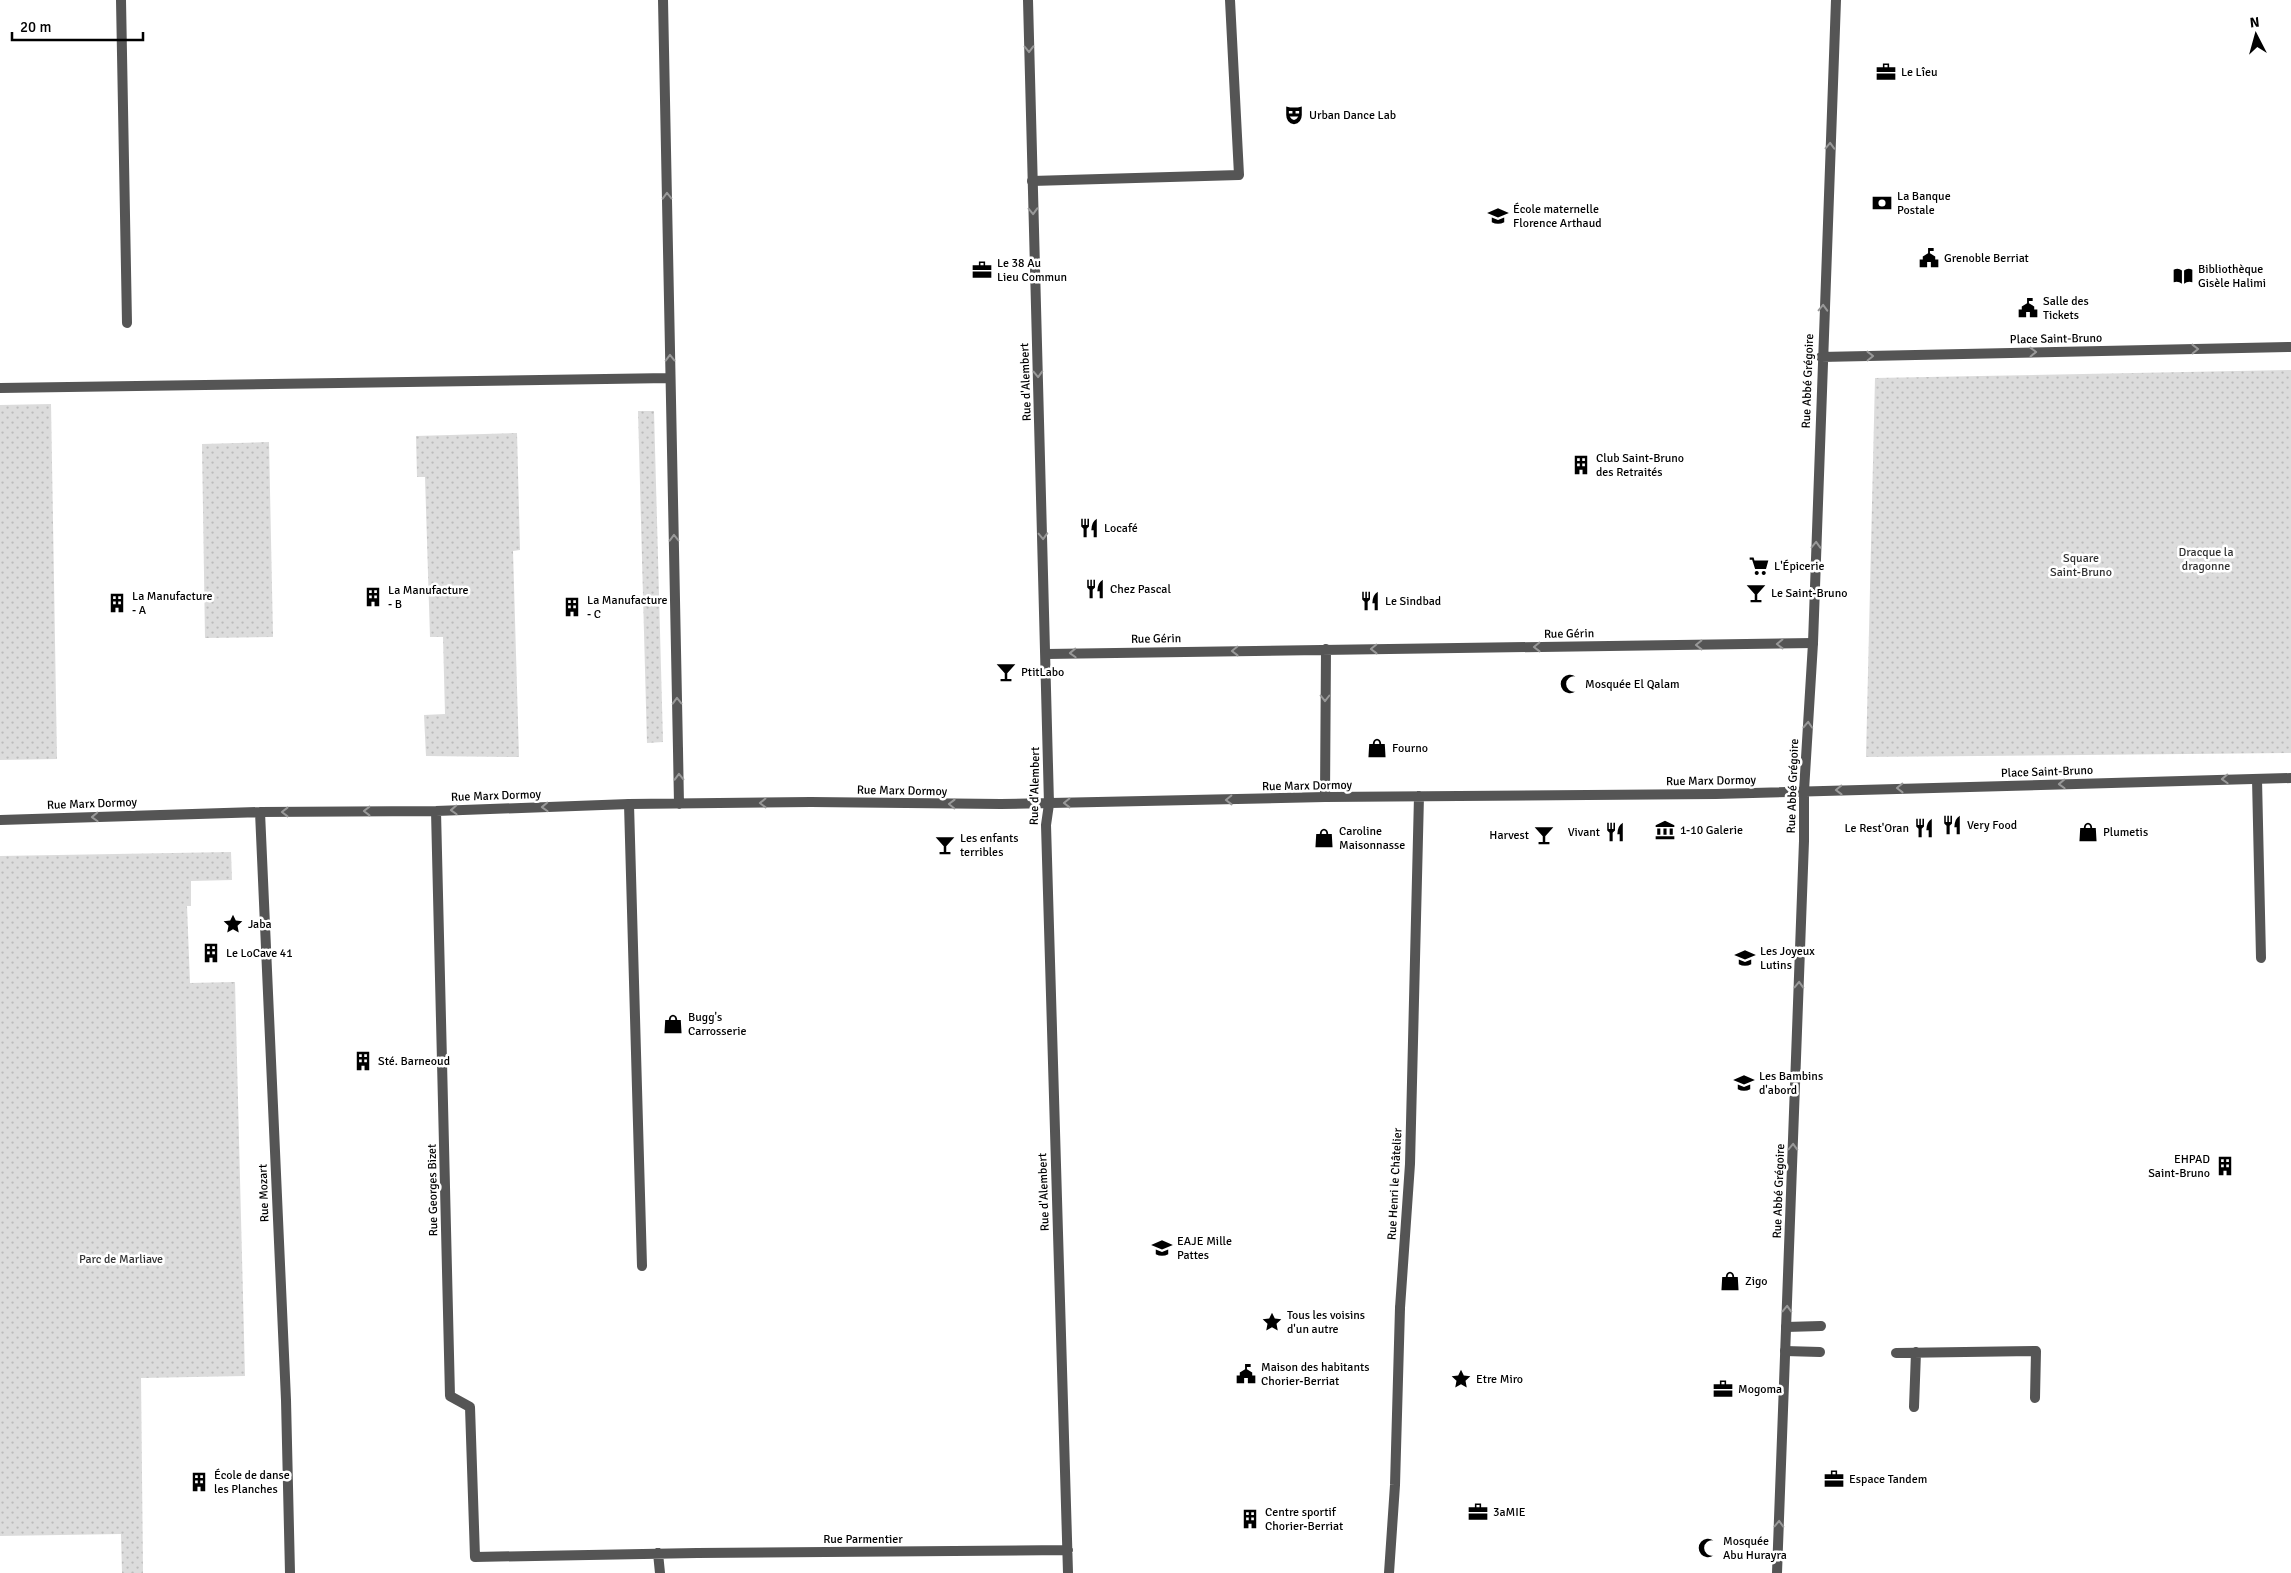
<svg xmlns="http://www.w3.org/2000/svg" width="2291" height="1573" viewBox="0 0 2291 1573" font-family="Signika,sans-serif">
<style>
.grass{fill:url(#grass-dots)}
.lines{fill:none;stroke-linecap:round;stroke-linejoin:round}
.service{stroke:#555;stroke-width:10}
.pedestrian{stroke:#555;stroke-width:10}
.minor{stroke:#555;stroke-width:10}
.oneway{stroke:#999}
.labels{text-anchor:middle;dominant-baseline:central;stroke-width:5;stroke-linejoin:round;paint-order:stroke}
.poi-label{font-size:12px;fill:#000;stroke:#fff;text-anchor:start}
.street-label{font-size:12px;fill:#000;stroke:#fff}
.park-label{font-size:12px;fill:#333;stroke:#fff}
</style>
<defs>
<pattern id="grass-dots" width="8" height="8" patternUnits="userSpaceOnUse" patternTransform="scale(1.25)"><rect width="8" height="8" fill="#dcdcdc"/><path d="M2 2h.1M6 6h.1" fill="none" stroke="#bbb" stroke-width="1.8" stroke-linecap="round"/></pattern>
</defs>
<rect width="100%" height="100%" fill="#fff"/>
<!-- grass -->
<path class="grass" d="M2291 370V753L1866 757 1875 378Z
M51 404 57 759 0 760V405Z
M638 411H654L663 742 647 743Z
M517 433 520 550 513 551 519 757 426 756 424 715 445 714 443 637H430L425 477H417L416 436Z
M269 442 273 637 205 638 202 444Z
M231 852 232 880 191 881V906H187L190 983 235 982 245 1376 141 1378 143 1573H122L121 1534 0 1536V856Z"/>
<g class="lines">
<!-- service -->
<path class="service" d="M121 0 127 323
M663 0 678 750
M1032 181 1239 175 1230 0
M0 388 670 378
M1046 654 1813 643
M2257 779 2261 958
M1325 797 1326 649
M629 804 642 1266
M1786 1327 1821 1326
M1785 1351 1820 1352
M1896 1353 2036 1351 2035 1398
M1914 1407 1916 1352"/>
<!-- pedestrian -->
<path class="pedestrian" d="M1389 1573 1395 1485 1400 1308"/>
<!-- minor -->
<path class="minor" d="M1028 0 1049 804 1046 825 1068 1573
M1821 357 2291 347
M678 750 679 804
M436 811 450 1396 470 1407 475 1557 697 1553 1068 1550
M260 812 286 1400 290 1573
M0 820 260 812 436 811 629 804 811 802 1001 804 1325 797 1716 794 2291 778
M1400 1308 1410 1164 1419 796
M658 1553 660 1573
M1777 1573 1804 841V791L1813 643 1836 0"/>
</g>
<!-- one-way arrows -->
<defs><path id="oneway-chevron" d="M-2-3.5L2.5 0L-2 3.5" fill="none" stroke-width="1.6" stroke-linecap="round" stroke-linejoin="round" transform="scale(1.25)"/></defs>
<g class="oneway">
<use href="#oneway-chevron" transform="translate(1029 49) rotate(89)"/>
<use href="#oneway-chevron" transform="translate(1830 146) rotate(-88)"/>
<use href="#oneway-chevron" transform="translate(667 196) rotate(-91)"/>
<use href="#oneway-chevron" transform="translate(1033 211) rotate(88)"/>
<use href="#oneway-chevron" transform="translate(1823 308) rotate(-88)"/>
<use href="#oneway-chevron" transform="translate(2195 349) rotate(-1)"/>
<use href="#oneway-chevron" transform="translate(2033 352) rotate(-1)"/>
<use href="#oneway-chevron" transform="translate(1870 356) rotate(-1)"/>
<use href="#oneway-chevron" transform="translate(670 358) rotate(-91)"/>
<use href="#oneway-chevron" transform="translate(1038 374) rotate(88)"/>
<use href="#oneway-chevron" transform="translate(1043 536) rotate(88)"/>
<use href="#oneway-chevron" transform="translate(674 538) rotate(-91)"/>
<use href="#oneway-chevron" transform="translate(1816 545) rotate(-88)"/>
<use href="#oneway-chevron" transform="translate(1780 644) rotate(179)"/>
<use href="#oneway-chevron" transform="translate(1699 645) rotate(179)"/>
<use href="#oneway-chevron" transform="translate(1537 647) rotate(179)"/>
<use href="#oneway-chevron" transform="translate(1374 649) rotate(179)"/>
<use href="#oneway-chevron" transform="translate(1235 651) rotate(179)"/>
<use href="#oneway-chevron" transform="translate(1073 653) rotate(178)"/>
<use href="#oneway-chevron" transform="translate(1325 698) rotate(90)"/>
<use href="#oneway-chevron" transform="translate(677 701) rotate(-91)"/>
<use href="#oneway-chevron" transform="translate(1808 725) rotate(-87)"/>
<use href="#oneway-chevron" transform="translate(679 777) rotate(-91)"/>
<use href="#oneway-chevron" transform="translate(2225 779) rotate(178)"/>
<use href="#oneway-chevron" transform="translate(2062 784) rotate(178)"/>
<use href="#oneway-chevron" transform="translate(1900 788) rotate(179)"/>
<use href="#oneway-chevron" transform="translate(1839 790) rotate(179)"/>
<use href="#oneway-chevron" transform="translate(1229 800) rotate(179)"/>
<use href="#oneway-chevron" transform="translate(763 803) rotate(179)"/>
<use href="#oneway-chevron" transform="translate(1067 803) rotate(179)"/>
<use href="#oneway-chevron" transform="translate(952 804) rotate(-179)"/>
<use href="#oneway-chevron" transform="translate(545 807) rotate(178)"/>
<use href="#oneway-chevron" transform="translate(454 810) rotate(178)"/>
<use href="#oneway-chevron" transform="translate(367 811) rotate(180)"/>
<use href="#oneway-chevron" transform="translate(285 812) rotate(180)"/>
<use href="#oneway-chevron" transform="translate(95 817) rotate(178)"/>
<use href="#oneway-chevron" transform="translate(1799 985) rotate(-88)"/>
<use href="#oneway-chevron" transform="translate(1793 1147) rotate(-88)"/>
<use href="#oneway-chevron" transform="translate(1787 1309) rotate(-88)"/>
<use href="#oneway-chevron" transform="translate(1779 1524) rotate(-88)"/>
</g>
<!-- icons -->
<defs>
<symbol id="office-bare" viewBox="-9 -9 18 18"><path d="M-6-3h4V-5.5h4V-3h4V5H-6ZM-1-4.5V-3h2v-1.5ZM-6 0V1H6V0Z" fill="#000" stroke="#fff" stroke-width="2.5" paint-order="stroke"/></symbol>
<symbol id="theatre-bare" viewBox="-9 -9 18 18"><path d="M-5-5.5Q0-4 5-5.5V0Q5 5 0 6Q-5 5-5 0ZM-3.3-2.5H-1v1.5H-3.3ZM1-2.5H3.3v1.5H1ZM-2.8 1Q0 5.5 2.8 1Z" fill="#000" stroke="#fff" stroke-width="2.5" paint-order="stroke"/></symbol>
<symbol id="bank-bare" viewBox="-9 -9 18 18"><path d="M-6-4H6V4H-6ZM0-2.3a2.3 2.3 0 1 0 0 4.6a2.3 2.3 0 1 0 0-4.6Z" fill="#000" stroke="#fff" stroke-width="2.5" paint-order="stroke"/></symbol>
<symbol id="school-bare" viewBox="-9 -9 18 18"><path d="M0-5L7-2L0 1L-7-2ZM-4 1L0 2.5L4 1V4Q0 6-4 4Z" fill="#000" stroke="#fff" stroke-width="2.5" paint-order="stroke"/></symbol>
<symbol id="civic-bare" viewBox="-9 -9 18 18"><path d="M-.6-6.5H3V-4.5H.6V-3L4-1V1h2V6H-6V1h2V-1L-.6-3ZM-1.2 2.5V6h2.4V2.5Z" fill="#000" stroke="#fff" stroke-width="2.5" paint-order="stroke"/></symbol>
<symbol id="library-bare" viewBox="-9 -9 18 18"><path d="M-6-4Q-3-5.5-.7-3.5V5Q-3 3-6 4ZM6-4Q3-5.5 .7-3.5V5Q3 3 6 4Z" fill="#000" stroke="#fff" stroke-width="2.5" paint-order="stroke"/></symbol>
<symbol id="building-bare" viewBox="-9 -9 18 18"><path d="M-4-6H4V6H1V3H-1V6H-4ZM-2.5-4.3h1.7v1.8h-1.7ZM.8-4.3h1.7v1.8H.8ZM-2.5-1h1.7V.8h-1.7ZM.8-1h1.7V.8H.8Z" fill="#000" stroke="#fff" stroke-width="2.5" paint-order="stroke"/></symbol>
<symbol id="restaurant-bare" viewBox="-9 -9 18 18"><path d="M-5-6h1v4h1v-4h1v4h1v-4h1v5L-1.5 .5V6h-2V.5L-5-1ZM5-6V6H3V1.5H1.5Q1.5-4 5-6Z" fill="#000" stroke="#fff" stroke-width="2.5" paint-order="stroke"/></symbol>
<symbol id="supermarket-bare" viewBox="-9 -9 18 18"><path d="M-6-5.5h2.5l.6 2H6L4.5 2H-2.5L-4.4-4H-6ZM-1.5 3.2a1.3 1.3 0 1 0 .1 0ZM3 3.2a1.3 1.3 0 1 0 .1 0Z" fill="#000" stroke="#fff" stroke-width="2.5" paint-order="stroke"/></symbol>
<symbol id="bar-bare" viewBox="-9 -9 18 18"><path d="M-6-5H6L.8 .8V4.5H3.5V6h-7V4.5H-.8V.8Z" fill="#000" stroke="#fff" stroke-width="2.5" paint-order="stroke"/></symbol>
<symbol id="mosque-bare" viewBox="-9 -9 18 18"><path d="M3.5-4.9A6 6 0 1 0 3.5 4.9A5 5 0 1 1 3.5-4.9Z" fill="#000" stroke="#fff" stroke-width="2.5" paint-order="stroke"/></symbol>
<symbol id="shop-bare" viewBox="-9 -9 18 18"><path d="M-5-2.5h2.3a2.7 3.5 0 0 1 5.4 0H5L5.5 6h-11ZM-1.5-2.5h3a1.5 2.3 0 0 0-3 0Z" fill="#000" stroke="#fff" stroke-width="2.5" paint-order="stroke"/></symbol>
<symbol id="museum-bare" viewBox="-9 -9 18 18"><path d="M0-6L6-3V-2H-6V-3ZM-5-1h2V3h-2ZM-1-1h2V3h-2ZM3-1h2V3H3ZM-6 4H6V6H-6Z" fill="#000" stroke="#fff" stroke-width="2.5" paint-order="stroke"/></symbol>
<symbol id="sight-bare" viewBox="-9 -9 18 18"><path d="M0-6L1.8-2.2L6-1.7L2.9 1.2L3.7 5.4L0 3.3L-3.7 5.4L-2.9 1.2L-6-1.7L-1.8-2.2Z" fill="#000" stroke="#fff" stroke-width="2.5" paint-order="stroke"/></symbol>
</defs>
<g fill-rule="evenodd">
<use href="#office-bare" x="1872" y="58" width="28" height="28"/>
<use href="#theatre-bare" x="1280" y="101" width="28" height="28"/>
<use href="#bank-bare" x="1868" y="189" width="28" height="28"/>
<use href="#school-bare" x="1484" y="202" width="28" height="28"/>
<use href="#civic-bare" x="1915" y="244" width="28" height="28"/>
<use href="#office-bare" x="968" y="256" width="28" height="28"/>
<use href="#library-bare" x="2169" y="262" width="28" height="28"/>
<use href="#civic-bare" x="2014" y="294" width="28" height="28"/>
<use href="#building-bare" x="1567" y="451" width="28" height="28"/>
<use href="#restaurant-bare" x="1075" y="514" width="28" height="28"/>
<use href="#supermarket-bare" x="1745" y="552" width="28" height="28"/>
<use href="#restaurant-bare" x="1081" y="575" width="28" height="28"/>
<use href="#bar-bare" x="1742" y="579" width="28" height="28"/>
<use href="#building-bare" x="359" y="583" width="28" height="28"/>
<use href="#restaurant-bare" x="1356" y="587" width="28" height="28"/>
<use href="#building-bare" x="103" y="589" width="28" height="28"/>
<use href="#building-bare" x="558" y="593" width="28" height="28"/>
<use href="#bar-bare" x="992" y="658" width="28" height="28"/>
<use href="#mosque-bare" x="1556" y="670" width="28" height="28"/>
<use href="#shop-bare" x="1363" y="734" width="28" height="28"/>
<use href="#restaurant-bare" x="1938" y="811" width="28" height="28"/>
<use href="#restaurant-bare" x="1910" y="814" width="28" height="28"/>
<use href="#museum-bare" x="1651" y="816" width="28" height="28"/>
<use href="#restaurant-bare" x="1601" y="818" width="28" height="28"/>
<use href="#shop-bare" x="2074" y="818" width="28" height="28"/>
<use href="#bar-bare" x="1530" y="821" width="28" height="28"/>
<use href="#shop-bare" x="1310" y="824" width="28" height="28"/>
<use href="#bar-bare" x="931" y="831" width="28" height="28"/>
<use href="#sight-bare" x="219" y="910" width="28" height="28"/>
<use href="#building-bare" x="197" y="939" width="28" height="28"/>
<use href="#school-bare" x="1731" y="944" width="28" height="28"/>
<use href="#shop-bare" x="659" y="1010" width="28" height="28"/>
<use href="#building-bare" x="349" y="1047" width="28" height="28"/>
<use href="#school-bare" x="1730" y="1069" width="28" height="28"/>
<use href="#building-bare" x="2211" y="1152" width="28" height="28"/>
<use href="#school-bare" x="1148" y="1234" width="28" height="28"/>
<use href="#shop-bare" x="1716" y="1267" width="28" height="28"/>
<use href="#sight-bare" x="1258" y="1308" width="28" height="28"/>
<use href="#civic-bare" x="1232" y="1360" width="28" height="28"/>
<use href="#sight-bare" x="1447" y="1365" width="28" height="28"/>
<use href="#office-bare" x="1709" y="1375" width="28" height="28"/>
<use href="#office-bare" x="1820" y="1465" width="28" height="28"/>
<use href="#building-bare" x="185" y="1468" width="28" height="28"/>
<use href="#office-bare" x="1464" y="1498" width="28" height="28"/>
<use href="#building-bare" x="1236" y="1505" width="28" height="28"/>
<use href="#mosque-bare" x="1694" y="1534" width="28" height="28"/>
</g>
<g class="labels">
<!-- poi labels -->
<g class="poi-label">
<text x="1901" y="72">Le Lîeu</text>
<text x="1309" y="115">Urban Dance Lab</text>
<text x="1897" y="196">La Banque<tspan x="1897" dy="14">Postale</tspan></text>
<text x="1513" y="209">École maternelle<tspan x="1513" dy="14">Florence Arthaud</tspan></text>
<text x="1944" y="258">Grenoble Berriat</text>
<text x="997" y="263">Le 38 Au<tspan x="997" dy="14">Lieu Commun</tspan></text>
<text x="2198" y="269">Bibliothèque<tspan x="2198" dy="14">Gisèle Halimi</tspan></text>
<text x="2043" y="301">Salle des<tspan x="2043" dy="14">Tickets</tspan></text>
<text x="1596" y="458">Club Saint-Bruno<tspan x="1596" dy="14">des Retraités</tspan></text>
<text x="1104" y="528">Locafé</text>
<text x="1774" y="566">L'Épicerie</text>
<text x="1110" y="589">Chez Pascal</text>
<text x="388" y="590">La Manufacture<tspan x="388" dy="14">- B</tspan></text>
<text x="1771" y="593">Le Saint-Bruno</text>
<text x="132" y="596">La Manufacture<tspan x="132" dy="14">- A</tspan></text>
<text x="587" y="600">La Manufacture<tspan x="587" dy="14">- C</tspan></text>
<text x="1385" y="601">Le Sindbad</text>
<text x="1021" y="672">PtitLabo</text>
<text x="1585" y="684">Mosquée El Qalam</text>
<text x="1392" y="748">Fourno</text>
<text x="1967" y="825">Very Food</text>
<text x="1909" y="828" text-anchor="end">Le Rest'Oran</text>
<text x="1680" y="830">1-10 Galerie</text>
<text x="1339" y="831">Caroline<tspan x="1339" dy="14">Maisonnasse</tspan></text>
<text x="1600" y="832" text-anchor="end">Vivant</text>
<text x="2103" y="832">Plumetis</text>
<text x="1529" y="835" text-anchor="end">Harvest</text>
<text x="960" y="838">Les enfants<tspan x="960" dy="14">terribles</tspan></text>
<text x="248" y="924">Jaba</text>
<text x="1760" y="951">Les Joyeux<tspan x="1760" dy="14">Lutins</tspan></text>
<text x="226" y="953">Le LoCave 41</text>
<text x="688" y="1017">Bugg's<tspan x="688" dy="14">Carrosserie</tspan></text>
<text x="378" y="1061">Sté. Barneoud</text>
<text x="1759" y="1076">Les Bambins<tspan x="1759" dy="14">d'abord</tspan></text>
<text x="2210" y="1159" text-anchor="end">EHPAD<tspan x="2210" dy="14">Saint-Bruno</tspan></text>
<text x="1177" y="1241">EAJE Mille<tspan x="1177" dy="14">Pattes</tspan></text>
<text x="1745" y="1281">Zigo</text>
<text x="1287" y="1315">Tous les voisins<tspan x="1287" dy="14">d'un autre</tspan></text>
<text x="1261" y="1367">Maison des habitants<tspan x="1261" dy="14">Chorier-Berriat</tspan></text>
<text x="1476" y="1379">Etre Miro</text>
<text x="1738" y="1389">Mogoma</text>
<text x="214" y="1475">École de danse<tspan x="214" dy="14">les Planches</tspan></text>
<text x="1849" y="1479">Espace Tandem</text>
<text x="1265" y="1512">Centre sportif<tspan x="1265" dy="14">Chorier-Berriat</tspan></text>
<text x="1493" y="1512">3aMIE</text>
<text x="1723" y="1541">Mosquée<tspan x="1723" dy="14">Abu Hurayra</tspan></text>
</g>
<!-- street labels -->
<g class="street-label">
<text transform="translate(2056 339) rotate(-1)">Place Saint-Bruno</text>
<text transform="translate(1808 381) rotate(-88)">Rue Abbé Grégoire</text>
<text transform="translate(1026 382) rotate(-92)">Rue d'Alembert</text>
<text transform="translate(1569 634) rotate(-1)">Rue Gérin</text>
<text transform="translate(1156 639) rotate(-1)">Rue Gérin</text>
<text transform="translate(2047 772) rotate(-2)">Place Saint-Bruno</text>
<text transform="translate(1711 781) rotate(-1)">Rue Marx Dormoy</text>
<text transform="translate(1035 786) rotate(-89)">Rue d'Alembert</text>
<text transform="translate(1307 786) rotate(-1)">Rue Marx Dormoy</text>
<text transform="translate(1793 786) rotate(-88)">Rue Abbé Grégoire</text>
<text transform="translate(902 791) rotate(1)">Rue Marx Dormoy</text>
<text transform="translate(496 796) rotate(-2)">Rue Marx Dormoy</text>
<text transform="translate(92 804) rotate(-2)">Rue Marx Dormoy</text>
<text transform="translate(1395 1184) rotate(-87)">Rue Henri le Châtelier</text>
<text transform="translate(433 1190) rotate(-91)">Rue Georges Bizet</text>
<text transform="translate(1779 1191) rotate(-88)">Rue Abbé Grégoire</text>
<text transform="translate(1044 1192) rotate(-92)">Rue d'Alembert</text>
<text transform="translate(264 1193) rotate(-92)">Rue Mozart</text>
<text x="863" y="1539">Rue Parmentier</text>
</g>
<!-- park labels -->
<g class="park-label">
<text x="2206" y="552">Dracque la<tspan x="2206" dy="14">dragonne</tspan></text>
<text x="2081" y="558">Square<tspan x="2081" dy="14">Saint-Bruno</tspan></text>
<text x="121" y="1259">Parc de Marliave</text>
</g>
</g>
<!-- north arrow -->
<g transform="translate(2256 35) rotate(354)" stroke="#ffffff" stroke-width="4" paint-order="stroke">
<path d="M0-4L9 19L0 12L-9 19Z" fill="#000000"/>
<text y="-8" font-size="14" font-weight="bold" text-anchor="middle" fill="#000000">N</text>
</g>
<!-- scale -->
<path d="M12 32v8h131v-8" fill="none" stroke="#000000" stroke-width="2.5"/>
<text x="20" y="32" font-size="15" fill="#000000" stroke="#ffffff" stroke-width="4" paint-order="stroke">20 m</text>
</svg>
